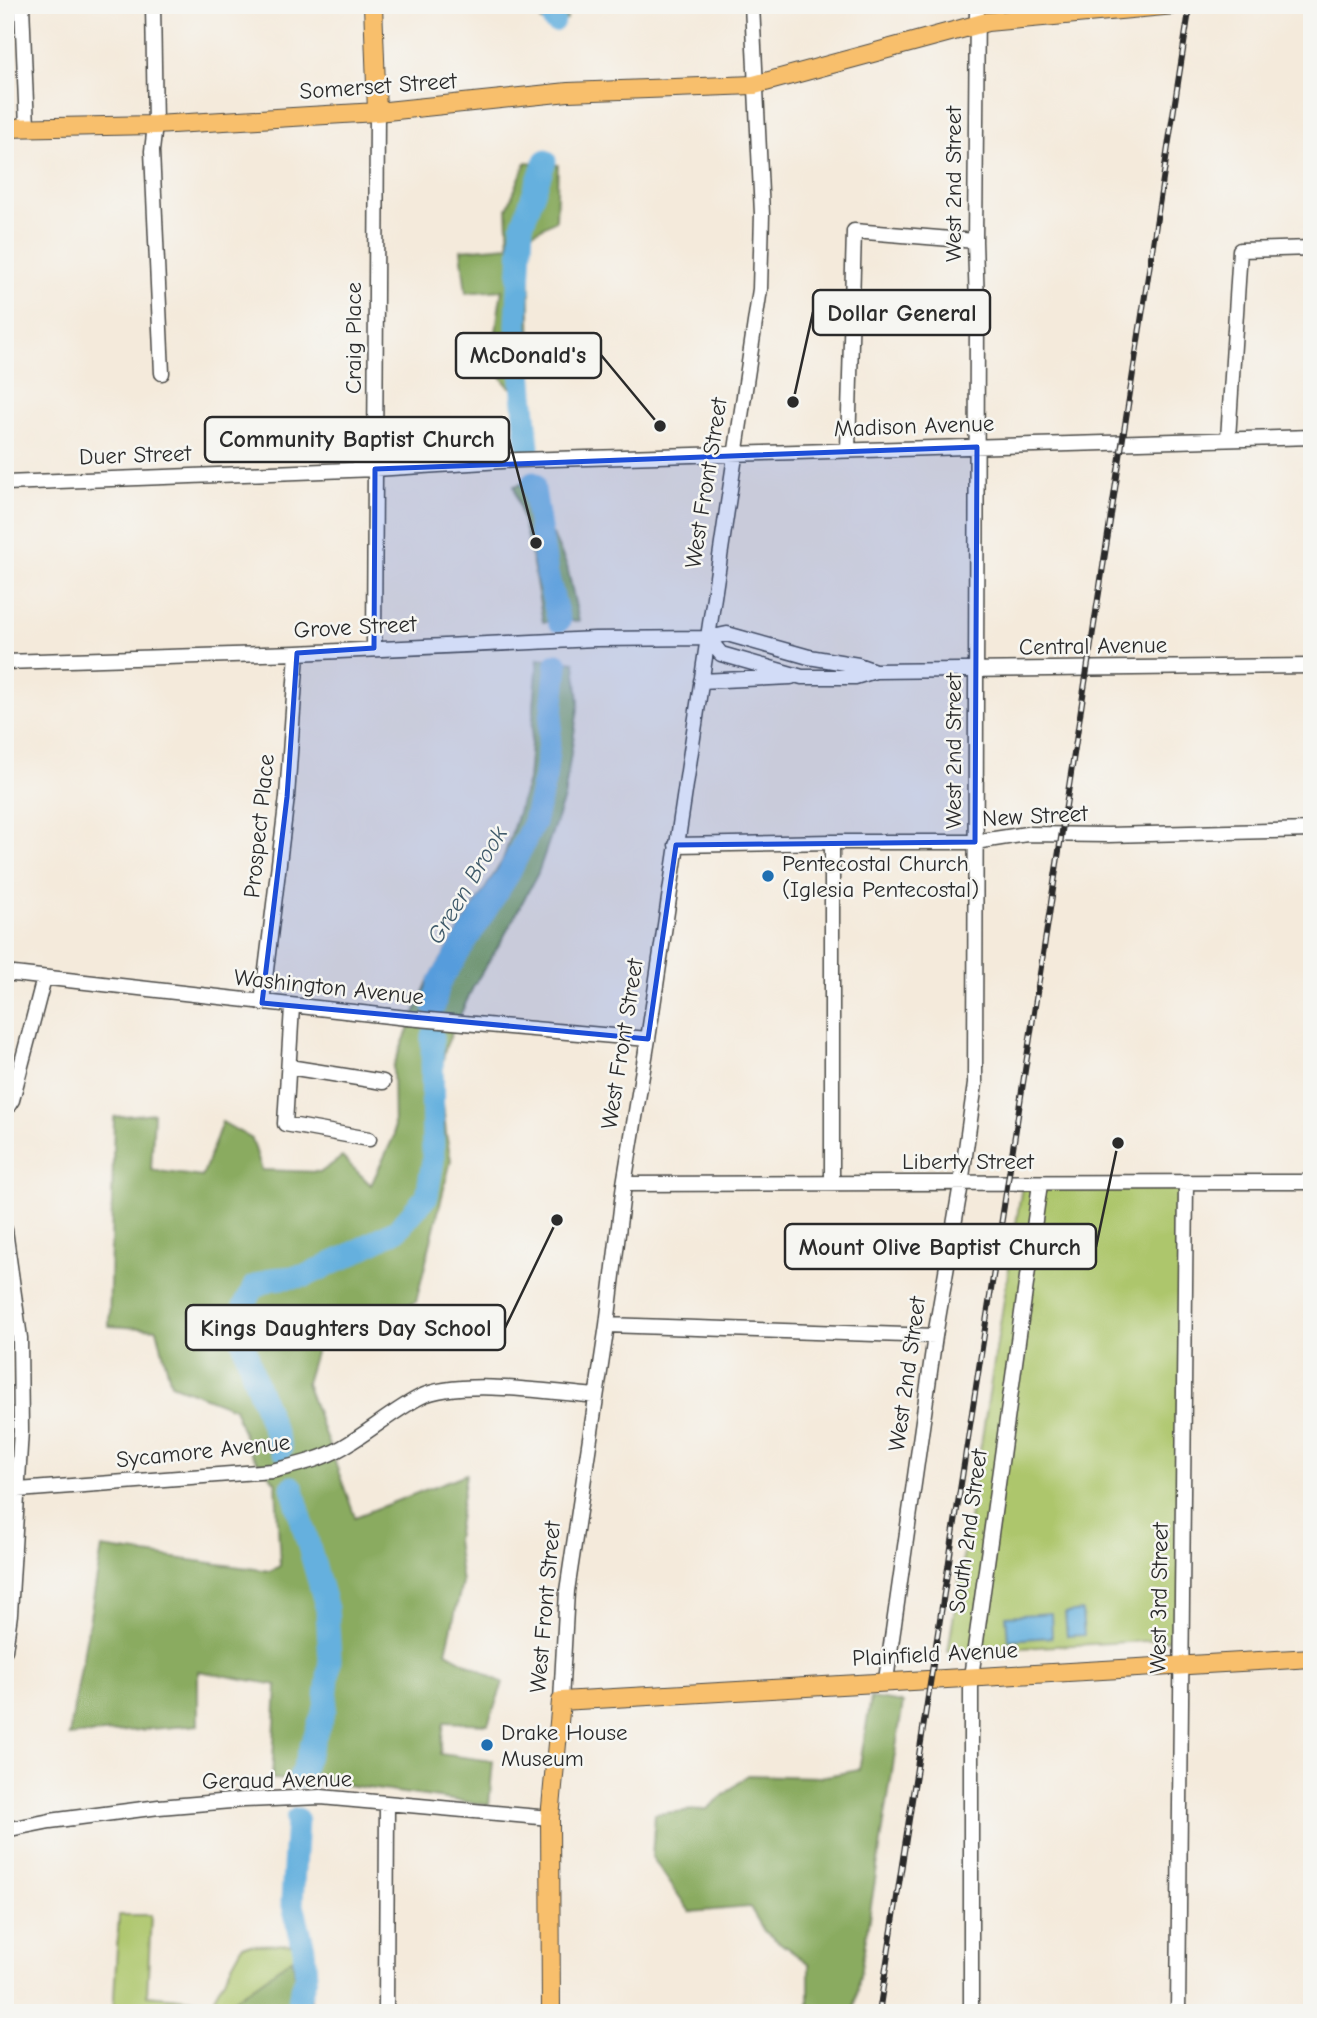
<svg xmlns="http://www.w3.org/2000/svg" width="1317" height="2018" viewBox="0 0 1317 2018" font-family="'Comic Neue',sans-serif">
<style>
.green{fill:#adc66c;stroke:#6c784c;stroke-width:2}
.forest{fill:#8aab60;stroke:#5a6b46;stroke-width:2}
.water{fill:#65b0de;stroke:#486e84;stroke-width:2}
.lines{fill:none;stroke-linecap:round;stroke-linejoin:round}
.river{stroke:#65b0de;stroke-width:23}
.minor-casing{stroke:#494845;stroke-width:17}
.major-casing{stroke:#494845;stroke-width:20}
.minor{stroke:#fff;stroke-width:14}
.major{stroke:#f8bf6c;stroke-width:18}
.rail-casing{stroke:#2b2b2b;stroke-width:6}
.rail{stroke:#f6f6f2;stroke-width:3.5;stroke-dasharray:10;stroke-linecap:butt}
.marked{fill:#1d4ed8;fill-opacity:0.2;stroke:#1d4ed8;stroke-width:5;stroke-linejoin:round}
.poi-dot{fill:#1f6fb2;stroke:#f6f6f2;stroke-width:2.5}
.labels{text-anchor:middle;dominant-baseline:central;stroke-width:5;stroke-linejoin:round;paint-order:stroke}
.street-label{font-size:23px;fill:#2b2b2b;stroke:#f6f6f2}
.poi-label{font-size:23px;fill:#2b2b2b;stroke:#f6f6f2;text-anchor:start}
.water-label{font-size:24px;font-style:italic;fill:#3f5a6a;stroke:#f6f6f2}
.leader{fill:none;stroke:#2b2b2b;stroke-width:2.5}
.callout-dot{fill:#2b2b2b;stroke:#f6f6f2;stroke-width:2.5}
.callout{fill:#f6f6f2;stroke:#2b2b2b;stroke-width:2.5}
.callout-label{font-size:24px;text-anchor:middle;font-weight:bold;fill:#2b2b2b}
</style>
<rect width="100%" height="100%" fill="#f6f6f2"/>
<filter id="ink" filterUnits="userSpaceOnUse"><feTurbulence type="fractalNoise" baseFrequency=".0143" numOctaves="2"/><feDisplacementMap in="SourceGraphic" scale="14" xChannelSelector="R" yChannelSelector="G"/><feConvolveMatrix kernelMatrix="1 2 1 2 8 2 1 2 1" color-interpolation-filters="sRGB"/></filter>
<filter id="wash" filterUnits="userSpaceOnUse"><feTurbulence type="fractalNoise" baseFrequency=".00686" numOctaves="4" result="noise"/><feDisplacementMap in="SourceGraphic" scale="28" xChannelSelector="R" yChannelSelector="G"/><feGaussianBlur stdDeviation="1.57" result="paint"/><feColorMatrix in="noise" values="0 0 0 0 0 0 0 0 0 0 0 0 0 0 0 0 0 1.4 0 .05"/><feComposite in="paint" operator="in"/></filter>
<g filter="url(#wash)">
<rect width="100%" height="100%" fill="#f4eadb"/>
<!-- green -->
<path class="green" d="M1022 1186 1182 1187 1181 1639 948 1652Z
M119 1915H151L147 1995 212 2001 243 1945 311 1944V2010L308 2013H113Z"/>
<!-- forest -->
<path class="forest" d="M541 5H567V20L541 21Z
M526 162 558 165 556 220 529 235 531 392C525 391 515 391 510 387 486 370 498 315 502 290L466 293 461 250 509 246 507 209Z
M538 480 544 516 567 566 579 621 543 622 531 553 514 486Z
M538 658 575 662 579 702 564 798 538 873 502 940 474 985 446 1046 440 1073 446 1134 451 1160 416 1302 319 1339 306 1383 355 1517 466 1474 456 1540 462 1583 446 1652 503 1683 488 1724 444 1722 440 1754 493 1761 489 1805 325 1782 272 1779 277 1685 198 1671V1725L69 1736 102 1548 270 1571 280 1566 276 1483 250 1452 234 1408 171 1384 157 1329 109 1326 114 1117 154 1113 151 1170 202 1177 222 1122 252 1139 262 1170 321 1172 342 1157 371 1185 394 1136 393 1067 428 981 503 860 528 780Z
M871 1698 903 1703 854 2013H809V1964L764 1931 750 1907 690 1912 652 1857 655 1814 707 1809 748 1775 820 1777 859 1770Z
M293 1958 297 1997 286 2013H215Z"/>
<!-- water -->
<path class="water" d="M1082 1611 1084 1635 1067 1636 1065 1613Z
M1051 1613 1052 1637 1008 1640 1006 1616Z"/>
<g class="lines">
<!-- river -->
<path class="river" d="M553 5 554 21
M528 448 517 326 522 226 545 161
M533 483 547 574 559 621
M434 1006 439 983 509 873 534 822 545 778 557 664
M281 1449 255 1380 241 1335 244 1306 254 1287 272 1279 305 1276 346 1257 398 1229 427 1196 433 1161 432 1036
M292 1487 327 1609 330 1659 325 1708 300 1777
M295 2013 306 1976 304 1949 292 1901 297 1819"/>
</g>
</g>
<g filter="url(#ink)">
<g class="lines">
<defs>
<path id="minor" d="M22 5 27 127
M153 5 155 125 152 151 162 373
M1228 439 1240 250 1312 248
M848 450 854 231 975 241
M5 483 375 469 518 460 1312 437
M708 638 721 654 802 677H855L875 671 1312 666
M374 648 377 112
M5 662 297 653 595 639 708 638 727 634 809 657 858 665 875 671
M701 681 791 677
M832 842V1182
M676 845 832 842H975L1027 834 1108 835 1312 830
M5 973 407 1018 648 1039
M262 1003 287 797 297 653
M292 1007 285 1124 369 1139
M289 1067 383 1082
M5 1111 12 1100 44 978
M624 1184C853 1182 1083 1183 1312 1182
M5 1230 20 1338 21 1430 10 1614 5 1650
M607 1325 935 1336
M5 1491 272 1471C296 1465 321 1460 343 1447 369 1432 393 1411 420 1397 457 1378 553 1392 596 1396
M886 1680 935 1336 961 1184 975 1084 977 306 975 241 977 5
M561 1701 567 1591 607 1325 624 1184 648 1039 760 289 762 214 752 5
M5 1830 50 1821 159 1807 243 1800 321 1797 550 1818
M386 2013 387 1803
M971 2013V1677L1040 1184
M1178 2013 1186 1183"/>
<path id="major" d="M373 5 377 112
M5 128 155 125 377 112 568 92 754 85 987 22 1175 5
M551 2013 550 1818 561 1701 1312 1658"/>
</defs>
<!-- minor casing -->
<use href="#minor" class="minor-casing"/>
<!-- major casing -->
<use href="#major" class="major-casing"/>
<!-- minor -->
<use href="#minor" class="minor"/>
<!-- major -->
<use href="#major" class="major"/>
<defs>
<path id="rail" d="M879 2013 1190 5"/>
</defs>
<!-- rail casing -->
<use href="#rail" class="rail-casing"/>
<!-- rail -->
<use href="#rail" class="rail"/>
</g>
</g>
<!-- marked area -->
<path class="marked" d="M977 447 975 842 676 845 648 1039 262 1003 287 797 297 653 374 648 375 469Z"/>
<!-- markers -->
<g class="poi-dot">
<circle cx="768" cy="876" r="7"/>
<circle cx="487" cy="1745" r="7"/>
</g>
<g class="labels">
<!-- street labels -->
<g class="street-label">
<text transform="translate(378 86) rotate(-4)">Somerset Street</text>
<text transform="translate(953 184) rotate(-90)">West 2nd Street</text>
<text transform="translate(353 338) rotate(-90)">Craig Place</text>
<text transform="translate(914 426) rotate(-2)">Madison Avenue</text>
<text transform="translate(135 455) rotate(-2)">Duer Street</text>
<text transform="translate(706 483) rotate(-81)">West Front Street</text>
<text transform="translate(355 627) rotate(-3)">Grove Street</text>
<text transform="translate(1093 646) rotate(-1)">Central Avenue</text>
<text transform="translate(953 751) rotate(-90)">West 2nd Street</text>
<text transform="translate(1035 816) rotate(-3)">New Street</text>
<text transform="translate(259 826) rotate(-84)">Prospect Place</text>
<text transform="translate(329 987) rotate(6)">Washington Avenue</text>
<text transform="translate(622 1044) rotate(-81)">West Front Street</text>
<text x="968" y="1161">Liberty Street</text>
<text transform="translate(907 1374) rotate(-82)">West 2nd Street</text>
<text transform="translate(203 1451) rotate(-6)">Sycamore Avenue</text>
<text transform="translate(968 1531) rotate(-82)">South 2nd Street</text>
<text transform="translate(1159 1598) rotate(-89)">West 3rd Street</text>
<text transform="translate(545 1607) rotate(-85)">West Front Street</text>
<text transform="translate(935 1654) rotate(-3)">Plainfield Avenue</text>
<text transform="translate(277 1780) rotate(-1)">Geraud Avenue</text>
</g>
<!-- poi labels -->
<g class="poi-label">
<text x="782" y="863">Pentecostal Church<tspan x="782" dy="26">(Iglesia Pentecostal)</tspan></text>
<text x="501" y="1732">Drake House<tspan x="501" dy="26">Museum</tspan></text>
</g>
<!-- water labels -->
<g class="water-label">
<text transform="translate(467 885) rotate(-59)">Green Brook</text>
</g>
</g>
<!-- callouts -->
<path class="leader" d="M793 402L813 312M660 426L601 355M536 543L509 439M1118 1143L1096 1247M557 1220L505 1328"/>
<g class="callout-dot">
<circle cx="793" cy="402" r="7"/>
<circle cx="660" cy="426" r="7"/>
<circle cx="536" cy="543" r="7"/>
<circle cx="1118" cy="1143" r="7"/>
<circle cx="557" cy="1220" r="7"/>
</g>
<g class="callout">
<rect x="813" y="290" width="177" height="45" rx="7"/>
<rect x="456" y="333" width="145" height="45" rx="7"/>
<rect x="205" y="417" width="304" height="45" rx="7"/>
<rect x="785" y="1224" width="311" height="45" rx="7"/>
<rect x="186" y="1305" width="319" height="45" rx="7"/>
</g>
<g class="callout-label">
<text x="902" y="321">Dollar General</text>
<text x="528" y="363">McDonald's</text>
<text x="357" y="447">Community Baptist Church</text>
<text x="940" y="1255">Mount Olive Baptist Church</text>
<text x="346" y="1336">Kings Daughters Day School</text>
</g>
<!-- margin -->
<rect width="1317" height="2018" fill="none" stroke="#f6f6f2" stroke-width="28"/>
</svg>
